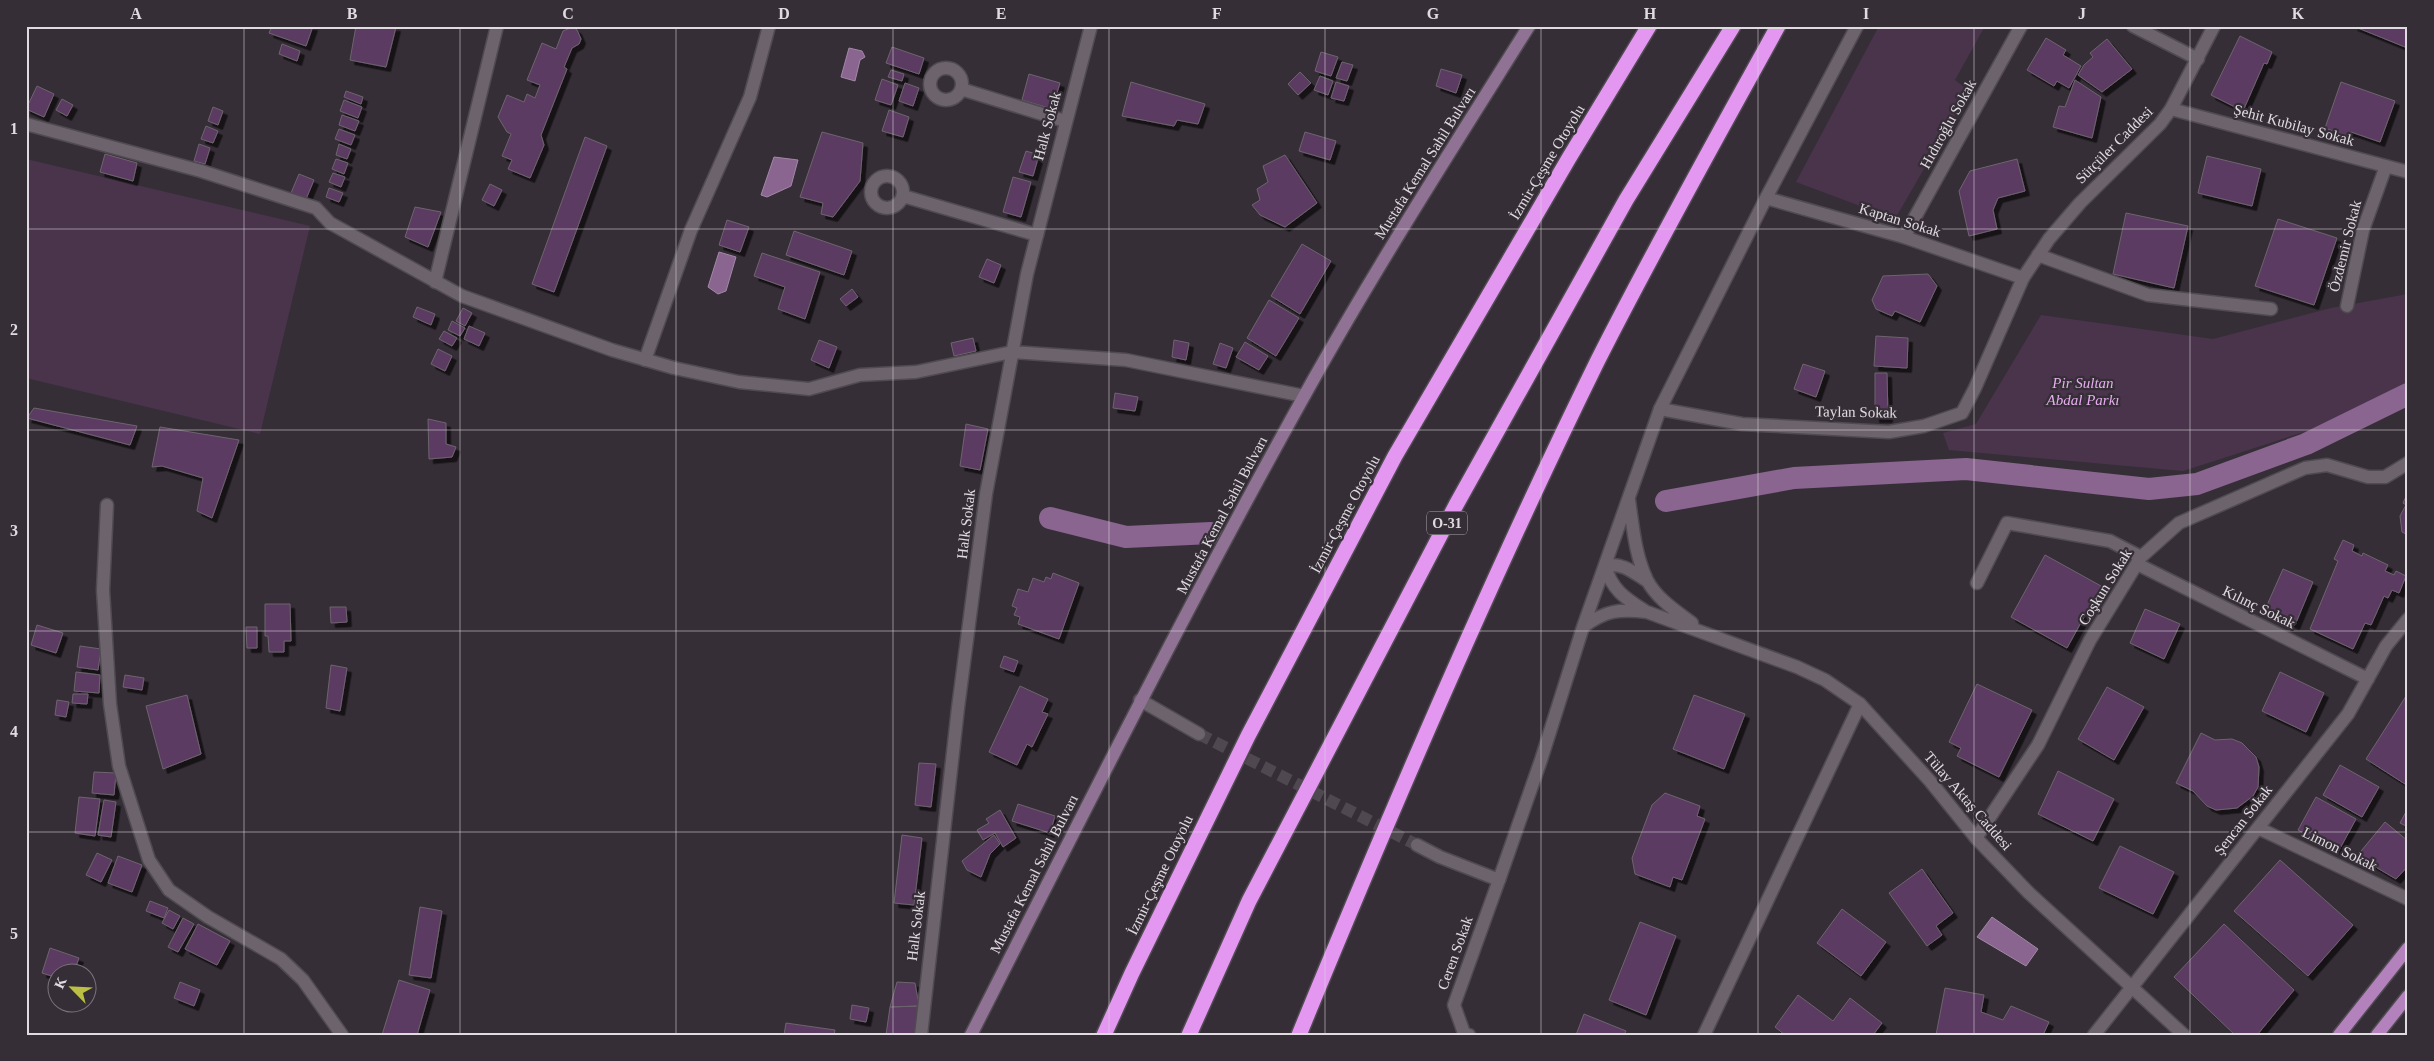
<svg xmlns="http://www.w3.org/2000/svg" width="2434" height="1061" viewBox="0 0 2434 1061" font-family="'Times New Roman',serif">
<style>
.green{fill:#49344c}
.water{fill:#896590;stroke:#a388a8}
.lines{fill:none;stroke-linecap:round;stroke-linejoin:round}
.canal{stroke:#896590;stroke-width:22}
.building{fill:#5c3a62;stroke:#6d646e;filter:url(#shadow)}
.tertiary-tunnel{stroke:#504850;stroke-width:12;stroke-dasharray:12 6;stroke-linecap:butt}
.service-casing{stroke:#504a51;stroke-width:15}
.minor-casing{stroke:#504a51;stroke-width:15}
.tertiary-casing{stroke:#504a51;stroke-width:15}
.secondary-casing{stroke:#504a51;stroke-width:15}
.primary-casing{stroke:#504a51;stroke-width:15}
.motorway-casing{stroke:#504a51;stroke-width:18}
.service{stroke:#6c636d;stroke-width:12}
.minor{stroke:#6c636d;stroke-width:12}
.tertiary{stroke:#6c636d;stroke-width:12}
.secondary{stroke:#907394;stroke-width:12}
.primary{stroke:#b382bc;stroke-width:12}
.motorway{stroke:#e397f0;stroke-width:15}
.grid{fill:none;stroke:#e0dbe0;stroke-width:1;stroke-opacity:0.55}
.labels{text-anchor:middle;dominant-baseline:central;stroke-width:4.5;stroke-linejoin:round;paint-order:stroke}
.shield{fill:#362e37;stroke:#ada7ad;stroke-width:1}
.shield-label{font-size:14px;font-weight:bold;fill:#e0dbe0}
.street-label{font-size:15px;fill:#e0dbe0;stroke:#362e37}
.park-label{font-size:15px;font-style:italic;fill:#e5adee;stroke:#362e37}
.neatline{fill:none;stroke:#e0dbe0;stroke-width:2}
.grid-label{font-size:16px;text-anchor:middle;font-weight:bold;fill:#e0dbe0}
</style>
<defs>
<filter id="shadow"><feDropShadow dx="4.5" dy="4.5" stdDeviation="0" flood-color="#0009"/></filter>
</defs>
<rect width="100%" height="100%" fill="#362e37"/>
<!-- green -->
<path class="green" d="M1879 26H1985L1955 80 1969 91 1895 219 1796 182Z
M26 159 310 226 260 434 26 378Z
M2408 294V383L2307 431 2183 471 1949 450 1943 433 1976 424 2041 315 2213 339 2331 308Z"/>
<!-- water -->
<path class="water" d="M849 48 862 51 865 57 860 60 855 81 841 77Z
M774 157 798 160 791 186 767 197 761 195Z
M719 252 736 257 726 291 718 294 708 287Z
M1992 917 2038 949 2026 966 1977 937Z"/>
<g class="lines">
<!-- canal -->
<path class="canal" d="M1666 501 1794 478 1966 469 2149 489 2197 484 2306 444 2408 394
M1050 518 1126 537 1211 533"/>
</g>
<!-- building -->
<path class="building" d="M272 26H313L306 46 269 33Z
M356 26 396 27 386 67 350 60Z
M2353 26H2408V41L2405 47Z
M573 27 577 30 581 39 579 44 572 48 564 67 567 69 541 135 544 145 530 178 508 169 512 160 502 156 511 134 507 132 498 117 507 95 524 102 527 94 535 98 540 85 527 80 542 43 556 49 563 31Z
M2240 36 2272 52 2267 64 2264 63 2243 111 2211 95Z
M2046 38 2066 50 2063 55 2081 66 2069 88 2057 81 2054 86 2027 70Z
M2107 39 2132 69 2102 92 2078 75 2084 65 2093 57 2090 53Z
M282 44 300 51 297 61 279 54Z
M892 47 924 58 919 74 886 63Z
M1321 52 1338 57 1331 76 1315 71Z
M1342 62 1353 65 1347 81 1336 78Z
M1441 69 1462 75 1456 93 1436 86Z
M891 70 904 74 902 81 888 77Z
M1300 72 1311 83 1298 95 1288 84Z
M1029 74 1060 83 1052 109 1022 100Z
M1320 76 1333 81 1328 95 1314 90Z
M882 79 898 85 891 105 875 100Z
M2075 80 2101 97 2092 138 2053 127 2059 106 2065 107Z
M1131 82 1205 104 1198 124 1177 120 1174 126 1122 116Z
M1336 82 1349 86 1344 101 1331 98Z
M2341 82 2395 101 2380 142 2351 132 2349 137 2325 128Z
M905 83 919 88 913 106 899 101Z
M37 86 54 94 44 117 26 109Z
M346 91 363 97 361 104 344 97Z
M62 99 73 105 67 116 56 110Z
M344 100 362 107 358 118 340 111Z
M213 107 223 111 218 125 208 121Z
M889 110 909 117 903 137 882 131Z
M342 115 359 121 355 131 339 125Z
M206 126 218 131 213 143 201 139Z
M339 129 355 135 351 145 335 139Z
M822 132 863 143 860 181 833 217 821 214 823 203 800 197Z
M1305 132 1336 141 1330 160 1299 151Z
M585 137 607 146 554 292 532 284Z
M199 144 210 148 205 164 194 161Z
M339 144 351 149 347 159 336 155Z
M1026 151 1039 155 1033 176 1019 172Z
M105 154 137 163 133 181 100 172Z
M1285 155 1317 203 1285 227 1260 215 1252 205 1260 200 1257 189 1268 182 1263 166Z
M2207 156 2261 169 2252 206 2198 193Z
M336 159 348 163 344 174 332 169Z
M2017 159 2025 191 1998 198 1993 210 1997 229 1969 236 1959 191 1970 171Z
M333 173 345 177 341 187 329 182Z
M299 174 314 180 306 199 291 193Z
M1013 177 1031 182 1021 217 1003 212Z
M490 184 502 190 494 206 482 200Z
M329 188 343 193 339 202 326 197Z
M415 207 441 212 428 247 405 237Z
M2126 213 2188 226 2174 288 2113 274Z
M2278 219 2337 238 2314 305 2255 286Z
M727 220 749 227 740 252 719 245Z
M794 231 852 251 844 275 786 255Z
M1302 244 1331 261 1300 314 1271 296Z
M762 253 820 272 805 319 778 309 785 287 754 276Z
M987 259 1001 265 994 283 979 277Z
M1928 274 1937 286 1920 322 1895 311 1892 316 1876 309 1872 300 1883 276Z
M852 289 858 297 846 306 840 299Z
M1269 300 1299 318 1276 356 1247 338Z
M417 307 435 314 431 325 413 317Z
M463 308 472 313 465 326 456 321Z
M452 321 465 328 460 336 448 330Z
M469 326 485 333 479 346 464 339Z
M444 331 457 338 452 346 439 339Z
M1876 336 1908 338 1907 368 1874 366Z
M973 338 976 351 954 356 951 343Z
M819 340 837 347 829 368 811 360Z
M1174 340 1189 343 1186 360 1172 357Z
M1245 342 1268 356 1259 370 1236 357Z
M1220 343 1233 348 1226 368 1213 364Z
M438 349 452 356 445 371 431 364Z
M1803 364 1825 371 1816 397 1794 389Z
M1875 373H1887L1888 418H1875Z
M1115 393 1138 397 1135 411 1113 408Z
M34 408 137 426 130 445 27 418Z
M428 419 446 423V444L456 447 452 457 429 459Z
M966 424 988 429 980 470 960 466Z
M160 427 239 440 212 518 197 511 203 478 162 466 152 467Z
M2408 492V535L2402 532 2400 516 2406 505 2403 503Z
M2343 540 2354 545 2352 551 2362 556 2363 553 2388 565 2385 571 2394 575 2396 571 2406 576 2399 593 2392 590 2388 598 2384 596 2371 625 2365 623 2353 649 2310 629 2338 561 2334 559Z
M2045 555 2101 586 2067 648 2011 617Z
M2283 569 2313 582 2295 625 2264 612Z
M1053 573 1079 583 1059 639 1018 624 1020 617 1014 615 1017 608 1012 606 1018 589 1028 592 1033 578 1044 582 1046 577 1051 579Z
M265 604H290L291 641H284V652H269L268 636H265Z
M330 607H346L347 622 331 623Z
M2145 609 2180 624 2164 659 2130 643Z
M37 625 63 633 56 653 31 645Z
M246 627H257V648H247Z
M80 646 101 649 98 670 77 667Z
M1004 656 1018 661 1014 672 1000 667Z
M331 665 347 668 340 711 326 708Z
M76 672 100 675 99 693 74 691Z
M2280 672 2324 693 2306 732 2262 711Z
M125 675 144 678 142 690 123 687Z
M1977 684 2032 710 1999 777 1957 756 1961 748 1949 742Z
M1020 686 1048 699 1042 712 1048 714 1032 747 1027 744 1017 765 989 752Z
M2107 687 2144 707 2114 760 2078 739Z
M2408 693V780L2405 784 2366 759Z
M73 694H88L87 704 72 703Z
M187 695 201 754 163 769 146 706Z
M1694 695 1745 714 1724 769 1673 749Z
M57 700 69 702 66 717 55 715Z
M2201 733 2215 740 2232 739 2242 743 2256 757 2259 767 2258 787 2253 796 2237 808 2216 810 2207 806 2193 791 2176 783Z
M919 763 936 764 931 807 915 805Z
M2340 765 2379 787 2362 817 2323 795Z
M2058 771 2114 799 2093 841 2038 814Z
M94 772 116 773 114 795 92 793Z
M1665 793 1700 806 1697 816 1705 819 1682 880 1673 877 1670 887 1635 874 1632 858 1652 805Z
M79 797 100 799 95 836 75 833Z
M2316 797 2356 819 2338 852 2298 830Z
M104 800 116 802 111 837 98 835Z
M1018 804 1055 816 1050 833 1012 821Z
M2408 808V827L2400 823Z
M1000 810 1016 838 1003 847 995 833 983 840 977 830 989 823 986 819Z
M2385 822 2408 841V866L2396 879 2357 856Z
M902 835 922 838 914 905 894 903Z
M994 835 1000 844 990 854 981 877 967 870 962 861Z
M2120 846 2174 872 2153 914 2099 888Z
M97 853 112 860 101 882 86 875Z
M118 856 142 865 132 892 108 883Z
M2280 860 2353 925 2308 976 2234 911Z
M1922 869 1953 913 1936 926 1942 935 1927 946 1889 893Z
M150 901 168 908 164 918 146 911Z
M420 907 442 911 431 978 409 975Z
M1842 909 1886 942 1861 976 1817 943Z
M169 910 180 916 173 929 162 923Z
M183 918 194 924 178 952 168 947Z
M1640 922 1676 936 1646 1015 1609 1000Z
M198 924 230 941 217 965 185 949Z
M2224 924 2294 990 2257 1035H2235L2174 977Z
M50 948 79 958 73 974H58V978L42 973Z
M399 980 430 990 417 1035H382Z
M180 982 200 990 194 1006 174 998Z
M897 982 915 983 919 1006 890 1007Z
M1945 988 1984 995 1981 1012 2003 1020 2011 1006 2049 1022 2043 1035H1936Z
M1798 995 1833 1021 1850 998 1882 1023 1873 1035H1785L1775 1027Z
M852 1005 869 1008 866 1022 850 1019Z
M919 1006 915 1035H886L890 1007Z
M1584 1014 1626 1031 1624 1035H1576Z
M786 1023 835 1030 834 1035H784Z"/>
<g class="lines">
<!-- tertiary-tunnel -->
<path class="tertiary-tunnel" d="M1199 734 1417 845"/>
<defs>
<path id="service" d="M930 84a16 16 0 1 1 32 0a16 16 0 1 1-32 0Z
M961 89 1065 121
M871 192a16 16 0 1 1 32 0a16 16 0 1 1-32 0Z
M903 196 1037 235
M2038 255 2148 295 2271 309
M645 360 691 230 750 97 769 26
M1977 583 2007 523 2110 541 2141 557"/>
<path id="minor" d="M2133 26 2198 59
M2171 109 2408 172
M26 124 201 171 316 208 330 223 462 296 612 350 674 368 739 382 809 389 860 375 916 372 1012 352 1126 360 1304 396
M1904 237 2021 26
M435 282 497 26
M2347 306 2363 230 2386 166
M1660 409 1742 424 1889 432 1924 426 1962 413 1975 388 2023 278
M107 505 103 590 110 704 119 766 149 860 169 890 208 917 281 959 303 980 342 1035
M2137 564 2368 679
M2258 828 2408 899
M1976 838 2038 745 2090 640 2141 557 2179 523 2305 468 2327 465 2368 477H2385L2408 463
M921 1035 958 708 986 494 1027 274 1091 26
M1469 1035 1464 1033 1454 1005 1499 880
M1704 1035 1860 704
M2094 1035 2348 714 2386 646 2408 619"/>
<path id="tertiary" d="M1766 198 1904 237 2023 278 2049 239 2080 203 2160 124 2171 109 2214 26
M1629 500C1633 527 1635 555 1647 580 1656 598 1676 611 1692 623
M1645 611C1625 598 1612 590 1605 566 1622 562 1633 572 1647 581
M1583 627C1606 610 1619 609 1647 612L1797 667 1825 680 1860 704 1930 781 1976 838 2029 893 2184 1035
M1140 700 1199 734
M1417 845 1440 857 1499 880 1541 760 1583 627 1660 409 1766 198 1857 26"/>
<path id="secondary" d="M971 1035C1082 816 1192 596 1312 382 1380 261 1455 144 1529 26"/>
<path id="primary" d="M2339 1035 2408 948
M2377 1035 2408 996"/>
<path id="motorway" d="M1104 1035 1132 973 1248 736 1395 456 1569 158 1649 26
M1189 1035 1249 901 1456 505 1626 200 1733 26
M1299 1035C1392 808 1489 582 1597 362 1654 249 1717 137 1778 26"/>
</defs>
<!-- service casing -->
<use href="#service" class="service-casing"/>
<!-- minor casing -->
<use href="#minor" class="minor-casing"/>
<!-- tertiary casing -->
<use href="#tertiary" class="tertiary-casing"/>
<!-- secondary casing -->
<use href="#secondary" class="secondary-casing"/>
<!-- primary casing -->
<use href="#primary" class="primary-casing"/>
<!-- motorway casing -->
<use href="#motorway" class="motorway-casing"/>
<!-- service -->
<use href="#service" class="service"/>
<!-- minor -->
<use href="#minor" class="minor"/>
<!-- tertiary -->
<use href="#tertiary" class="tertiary"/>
<!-- secondary -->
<use href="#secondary" class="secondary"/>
<!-- primary -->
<use href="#primary" class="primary"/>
<!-- motorway -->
<use href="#motorway" class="motorway"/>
</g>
<!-- grid -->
<path class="grid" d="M244 26V1035M460 26V1035M676 26V1035M893 26V1035M1109 26V1035M1325 26V1035M1541 26V1035M1758 26V1035M1974 26V1035M2190 26V1035M26 229H2408M26 430H2408M26 631H2408M26 832H2408"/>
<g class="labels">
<!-- shield labels -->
<rect class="shield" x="1427" y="511.5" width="40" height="23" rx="4"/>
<g class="shield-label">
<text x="1447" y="523">O-31</text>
</g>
<!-- street labels -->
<g class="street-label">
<text transform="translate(1948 124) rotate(-61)">Hıdıroğlu Sokak</text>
<text transform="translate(2294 125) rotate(15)">Şehit Kubilay Sokak</text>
<text transform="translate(1047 126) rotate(-75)">Halk Sokak</text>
<text transform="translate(2114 145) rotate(-45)">Sütçüler Caddesi</text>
<text transform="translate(1547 162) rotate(-59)">İzmir-Çeşme Otoyolu</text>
<text transform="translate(1425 163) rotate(-58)">Mustafa Kemal Sahil Bulvarı</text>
<text transform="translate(1900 220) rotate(17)">Kaptan Sokak</text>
<text transform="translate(2345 246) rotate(-76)">Özdemir Sokak</text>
<text transform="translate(1856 412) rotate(1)">Taylan Sokak</text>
<text transform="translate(1345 514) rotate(-62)">İzmir-Çeşme Otoyolu</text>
<text transform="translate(1222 515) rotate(-62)">Mustafa Kemal Sahil Bulvarı</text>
<text transform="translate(966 524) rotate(-83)">Halk Sokak</text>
<text transform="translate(2105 587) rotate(-58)">Coşkun Sokak</text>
<text transform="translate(2259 607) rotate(26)">Kılınç Sokak</text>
<text transform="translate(1968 801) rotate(49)">Tülay Aktaş Caddesi</text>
<text transform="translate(2243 820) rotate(-52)">Şencan Sokak</text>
<text transform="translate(2340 849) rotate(26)">Limon Sokak</text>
<text transform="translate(1034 874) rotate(-63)">Mustafa Kemal Sahil Bulvarı</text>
<text transform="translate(1160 875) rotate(-64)">İzmir-Çeşme Otoyolu</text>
<text transform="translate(916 926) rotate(-83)">Halk Sokak</text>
<text transform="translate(1455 953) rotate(-70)">Ceren Sokak</text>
</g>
<!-- park labels -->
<g class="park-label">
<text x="2083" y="383">Pir Sultan<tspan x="2083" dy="17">Abdal Parkı</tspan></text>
</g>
</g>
<!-- border -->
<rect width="2434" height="1061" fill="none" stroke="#362e37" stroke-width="55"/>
<!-- north arrow -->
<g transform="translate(72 988) rotate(294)"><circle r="24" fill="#362e37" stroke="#7a737b"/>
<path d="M0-4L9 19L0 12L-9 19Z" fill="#bbc045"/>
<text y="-8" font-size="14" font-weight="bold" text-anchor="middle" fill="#e0dbe0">K</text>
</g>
<rect x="28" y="28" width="2378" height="1006" class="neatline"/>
<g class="grid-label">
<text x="136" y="19">A</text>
<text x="352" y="19">B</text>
<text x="568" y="19">C</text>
<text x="784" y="19">D</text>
<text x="1001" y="19">E</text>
<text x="1217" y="19">F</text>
<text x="1433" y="19">G</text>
<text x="1650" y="19">H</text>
<text x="1866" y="19">I</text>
<text x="2082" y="19">J</text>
<text x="2298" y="19">K</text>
<text x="14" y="134">1</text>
<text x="14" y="335">2</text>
<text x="14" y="536">3</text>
<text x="14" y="737">4</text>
<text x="14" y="939">5</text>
</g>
</svg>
